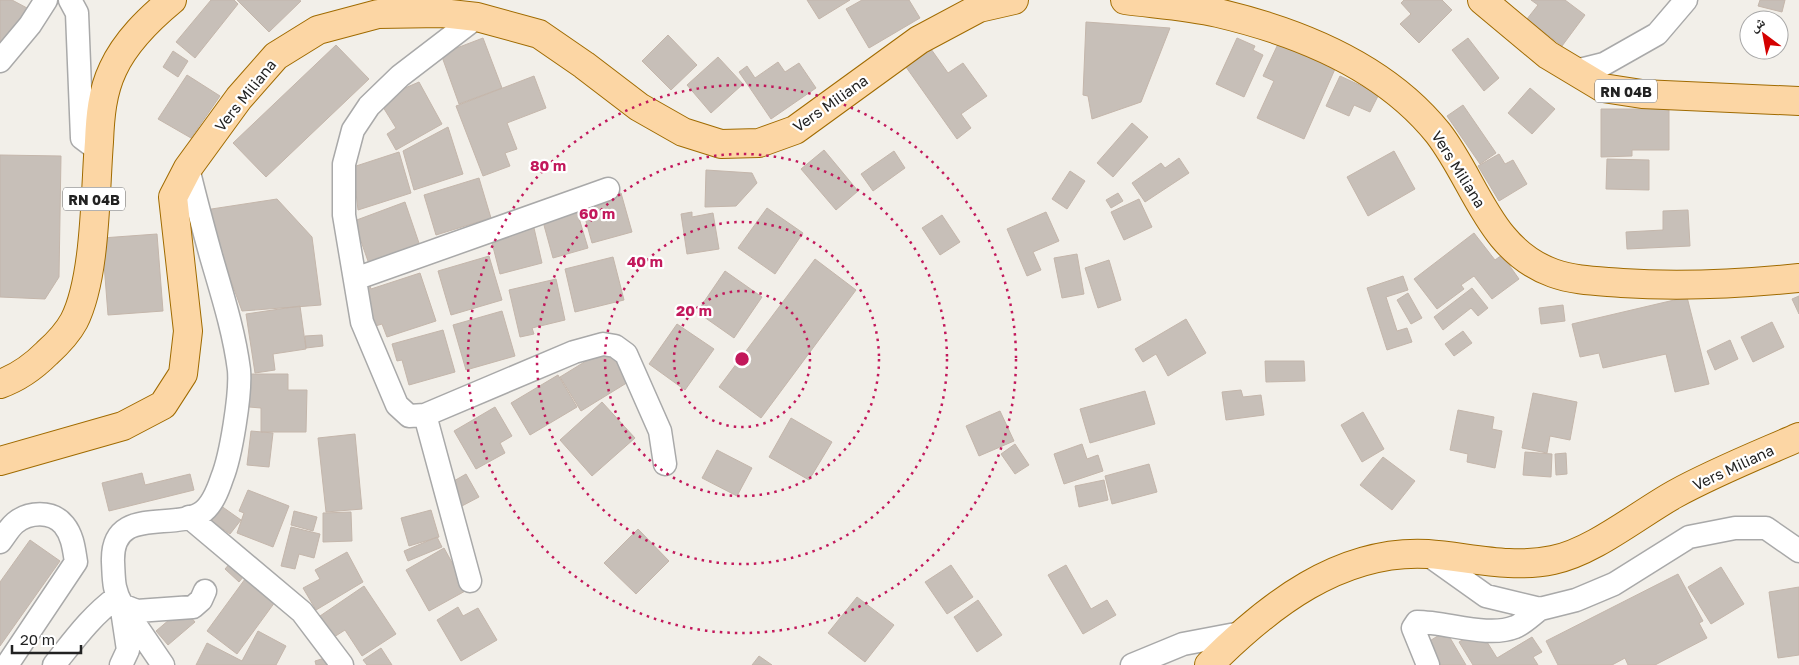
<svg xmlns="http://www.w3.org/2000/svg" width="1799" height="665" viewBox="0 0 1799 665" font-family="'Golos Text','Noto Naskh Arabic',sans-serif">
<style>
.building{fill:#c7bfb8;stroke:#c4b6ab}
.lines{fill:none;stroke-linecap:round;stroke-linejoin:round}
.minor-casing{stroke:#a9a9a9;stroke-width:25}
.major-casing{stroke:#a06b00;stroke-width:30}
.minor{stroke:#fff;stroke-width:22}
.major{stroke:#fcd6a4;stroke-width:28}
.ring{fill:none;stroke:#c2185b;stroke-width:2.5;stroke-dasharray:2.5 5}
.labels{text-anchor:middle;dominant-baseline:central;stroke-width:4.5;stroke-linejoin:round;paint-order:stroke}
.shield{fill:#fff;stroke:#646464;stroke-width:1}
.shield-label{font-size:14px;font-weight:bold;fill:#222}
.street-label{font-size:15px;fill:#222;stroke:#fff}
.centre{fill:#c2185b;stroke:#fff;stroke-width:2.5}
.ring-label{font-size:15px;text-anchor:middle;font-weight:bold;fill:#c2185b;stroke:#fff;stroke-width:4.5;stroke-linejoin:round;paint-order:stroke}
</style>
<rect width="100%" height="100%" fill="#f2efe9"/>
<!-- building -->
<path class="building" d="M0 0H12L27 8 11 36 0 45Z
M211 0H234L238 4 195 58 176 42Z
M237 0H299L301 1 269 32Z
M807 0H850L819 19Z
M862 0H909L920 18 869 48 846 9Z
M1404 0H1442L1452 10 1419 43 1400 24 1411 14 1401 3Z
M1531 0H1565L1585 15 1562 46 1527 19 1538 5Z
M1760 0H1785L1782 12 1758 6Z
M1086 22 1170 28 1141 102 1092 119 1088 96 1083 95Z
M668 35 697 65 671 90 642 61Z
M483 38 502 88 459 104 441 54Z
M1237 38 1255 46 1253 50 1263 55 1244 97 1216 84Z
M1468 38 1499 78 1484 91 1452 50Z
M1278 44 1335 69 1304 139 1257 118 1274 81 1263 76Z
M336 45 369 79 266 177 233 143Z
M931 49 948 73 963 63 987 96 961 114 971 128 957 139 906 67Z
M173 51 188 61 178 77 163 67Z
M718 57 743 84 711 113 687 85Z
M778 62 785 72 799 63 816 88 771 119 739 72 747 66 755 78Z
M187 75 220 96 191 138 158 119Z
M534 76 546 108 507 123 517 149 505 153 510 166 483 176 456 106Z
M1340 76 1379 94 1370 112 1354 105 1349 116 1326 106Z
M419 82 442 124 396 150 387 134 396 128 383 107 398 91Z
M1530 88 1555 109 1532 134 1508 113Z
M1463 105 1496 153 1480 164 1447 116Z
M1601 109H1669V150H1632V156L1601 157Z
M1132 123 1148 137 1113 177 1097 163Z
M448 127 463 174 414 190 403 151Z
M824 150 858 191 836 210 801 169Z
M894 151 905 168 873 191 861 174Z
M1394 151 1415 189 1368 216 1347 177Z
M399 152 411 193 358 210 353 167Z
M1499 154 1505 164 1513 160 1527 184 1499 201 1478 166Z
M0 155 61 156 59 277 45 299 0 297Z
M1179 158 1189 173 1145 202 1132 183 1161 163 1165 168Z
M1607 159 1649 160V190L1606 189Z
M706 170 752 173 757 183 736 206 705 207Z
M1070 171 1085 181 1067 209 1052 199Z
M479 178 491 218 436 235 424 195Z
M621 193 632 232 592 243 581 203Z
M1118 193 1123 201 1111 208 1106 200Z
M277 199 312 237 321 305 242 311 205 210Z
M1139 199 1152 227 1124 240 1111 212Z
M405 202 420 246 369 264 354 221Z
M576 208 588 248 553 258 542 218Z
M767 208 803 233 775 274 738 248Z
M1688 210 1690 246 1627 249 1626 232 1663 230V211Z
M692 212V217L713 213 719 249 687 254 681 214Z
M1046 212 1059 241 1033 252 1041 270 1027 276 1007 229Z
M942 215 960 242 940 255 922 228Z
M534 228 542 263 500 274 491 239Z
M1474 233 1495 260 1502 255 1519 279 1492 299 1474 276 1461 285 1464 289 1437 309 1414 279Z
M157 234 163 311 108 315 102 238Z
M1077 254 1084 294 1062 298 1054 258Z
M489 256 502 300 451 315 438 271Z
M613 257 624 300 575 312 565 269Z
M815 259 856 290 761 418 719 387Z
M1109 260 1121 300 1098 308 1085 268Z
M725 271 762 297 734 338 697 312Z
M420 273 436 321 387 337 382 324 372 327 358 286 369 283 371 289Z
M1403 276 1408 290 1386 297 1397 331 1407 328 1412 342 1387 350 1367 288Z
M556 279 565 320 532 328 534 334 520 337 509 290Z
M1472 288 1488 308 1478 316 1471 308 1443 330 1434 317Z
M1408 293 1422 318 1411 324 1397 300Z
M1799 296V314L1792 299Z
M1687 297 1709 384 1675 392 1666 354 1603 368 1599 353 1580 357 1572 324Z
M1563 305 1565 321 1541 324 1539 308Z
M300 306 306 349 273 354 275 370 255 373 246 314Z
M502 311 515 356 466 370 453 325Z
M1186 319 1206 353 1168 376 1156 354 1143 362 1135 349Z
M1772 322 1784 347 1753 362 1741 337Z
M677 324 714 349 685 390 649 364Z
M443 330 455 372 409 385 402 360 397 361 392 344Z
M1463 331 1472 343 1454 356 1445 344Z
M322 335 323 346 306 348 305 336Z
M1730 340 1738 359 1715 370 1707 351Z
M617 342 638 376 581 411 560 377Z
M1265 361H1304L1305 381 1266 382Z
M249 374H288V390H307L306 432H261V408L249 407Z
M558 375 577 407 530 435 511 403Z
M1241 390 1243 397 1261 395 1264 415 1226 420 1222 392Z
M1145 391 1155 424 1090 443 1080 409Z
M1533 393 1577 402 1570 440 1550 436 1547 453 1522 448Z
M602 402 635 438 592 476 560 440Z
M495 407 512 436 500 443 505 453 476 469 454 431Z
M1458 410 1494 417 1492 429 1502 431 1495 468 1467 462 1468 454 1450 450Z
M1000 411 1014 441 979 456 966 426Z
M1363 412 1384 449 1362 462 1341 425Z
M791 418 832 442 809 480 769 457Z
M251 431 273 433 269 467 247 465Z
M355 434 362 509 326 512 318 438Z
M1015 444 1029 465 1015 474 1001 454Z
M1082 444 1087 459 1098 455 1103 471 1064 484 1054 454Z
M717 450 752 468 737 496 702 478Z
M1525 452 1552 454 1551 477 1523 475Z
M1566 453 1567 474 1556 475 1555 454Z
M1383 457 1415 481 1392 510 1360 485Z
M1149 464 1157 492 1112 504 1105 476Z
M142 473 145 485 190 474 194 490 109 511 102 483Z
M466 474 479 497 460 507 447 485Z
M1104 480 1108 500 1079 507 1075 486Z
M248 490 289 506 273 547 237 533 244 513 239 511Z
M217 503 241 520 230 534 207 518Z
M431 510 439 537 409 546 401 518Z
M294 511 317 517 313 531 291 525Z
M351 512 352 541 323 542V513Z
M291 527 320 534 314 558 299 554 295 569 281 566Z
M638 529 669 561 636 594 604 563Z
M437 537 442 547 408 561 404 551Z
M30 540 60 561 0 646V582Z
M444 548 467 590 429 611 406 570Z
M347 552 363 582 316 610 303 588 320 579 315 570Z
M238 554 252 566 239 582 225 569Z
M256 564 286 587 237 654 207 631Z
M951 565 973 597 947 614 925 582Z
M1066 565 1091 609 1107 600 1116 615 1083 634 1048 575Z
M1721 567 1744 604 1711 624 1688 587Z
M1678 574 1703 621 1699 623 1707 638 1655 665H1628L1625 658 1612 665H1558L1546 641Z
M364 586 396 634 362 656 345 630 334 637 320 616Z
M1799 587V655L1778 658 1769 592Z
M857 597 894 625 865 662 828 633Z
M978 600 1002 635 977 652 954 617Z
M458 607 463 616 478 608 497 640 461 661 437 620Z
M183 608 195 622 168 645 156 631Z
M1479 629 1497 658 1532 637 1542 652 1533 657 1538 665H1473L1459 642Z
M258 631 286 646 276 665H196L207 643 242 661Z
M1446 631 1466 665H1429L1418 648Z
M381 648 392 665H367L363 660Z
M345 652 349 665H316L315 661Z
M759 656 772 665H752Z"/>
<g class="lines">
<defs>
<path id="minor" d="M70 0 77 13 82 138 98 150
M477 17 400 76 369 106 353 130 344 164V215L362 322 397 405 409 416 425 415 574 352 603 344 615 346 626 354 660 431 665 464
M0 61 30 25 46 0
M1576 71 1604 64 1657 34 1686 0
M188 168C195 197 203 227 211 256 222 294 234 331 239 370 241 394 231 456 222 478 218 490 212 506 201 513 171 531 111 505 113 562 114 580 113 589 122 605L137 611 193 607 201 600 205 591
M355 279 608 189
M425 415 470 581
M189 517 302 612 342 665
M0 542C5 536 9 528 15 523 28 512 52 510 64 525 73 536 74 550 76 562L7 665
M1427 554 1486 596 1540 609 1576 600 1614 584 1689 537 1735 528H1766L1799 551
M122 605 163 665
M54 665C74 640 91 616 117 597
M121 665 128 650 122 610
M1132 665 1183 644 1241 633
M1428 665 1413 628 1417 622C1447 622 1488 638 1515 627 1523 624 1532 615 1540 609"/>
<path id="major" d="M1125 0C1155 4 1188 6 1218 13 1299 32 1385 67 1438 133 1476 182 1489 250 1553 273 1575 281 1599 281 1622 283 1681 287 1740 284 1799 278
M1482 0 1548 55 1603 88 1642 94 1799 101
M0 384C17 378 34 366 47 353 57 344 67 334 74 321 96 278 95 192 99 142 100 117 102 92 113 69 126 41 149 19 172 0
M0 461 123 426 163 405 183 374 188 331 173 197 188 168 239 98 276 56 318 30 378 14 442 13 477 17 539 34 584 65 639 107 683 132 721 144 759 143 795 130 919 40 979 8 1014 0
M1209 665C1268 606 1340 549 1428 554 1469 557 1511 569 1553 560 1593 552 1639 514 1675 494 1715 472 1758 455 1799 437"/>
</defs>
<!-- minor casing -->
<use href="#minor" class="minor-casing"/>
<!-- major casing -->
<use href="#major" class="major-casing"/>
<!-- minor -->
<use href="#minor" class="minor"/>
<!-- major -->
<use href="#major" class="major"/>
</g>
<!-- distance rings -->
<g class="ring">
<circle cx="742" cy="359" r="68"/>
<circle cx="742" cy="359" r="137"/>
<circle cx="742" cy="359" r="205"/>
<circle cx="742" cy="359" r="274"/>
</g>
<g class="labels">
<!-- shield labels -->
<g class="shield">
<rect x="1595" y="79.5" width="62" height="23" rx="4"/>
<rect x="63" y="187.5" width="62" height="23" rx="4"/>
</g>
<g class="shield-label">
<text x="1626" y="91">RN 04B</text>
<text x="94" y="199">RN 04B</text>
</g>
<!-- street labels -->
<g class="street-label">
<text transform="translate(245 95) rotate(-51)">Vers Miliana</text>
<text transform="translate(830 103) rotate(-35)">Vers Miliana</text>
<text transform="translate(1459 169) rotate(58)">Vers Miliana</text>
<text transform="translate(1733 467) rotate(-25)">Vers Miliana</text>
</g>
</g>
<circle cx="742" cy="359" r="8" class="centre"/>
<g class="ring-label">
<text x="548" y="171">80 m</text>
<text x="597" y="219">60 m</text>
<text x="645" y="267">40 m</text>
<text x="694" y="316">20 m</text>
</g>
<!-- north arrow -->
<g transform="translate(1764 35) rotate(328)"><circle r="24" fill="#ffffff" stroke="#a7a7a7"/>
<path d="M0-4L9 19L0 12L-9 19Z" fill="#d40000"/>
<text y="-8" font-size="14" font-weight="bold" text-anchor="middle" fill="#222222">ش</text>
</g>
<!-- scale -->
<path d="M12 645v8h69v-8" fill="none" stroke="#222222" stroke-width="2.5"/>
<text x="20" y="645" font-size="15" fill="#222222" stroke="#ffffff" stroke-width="4" paint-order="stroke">20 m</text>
</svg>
